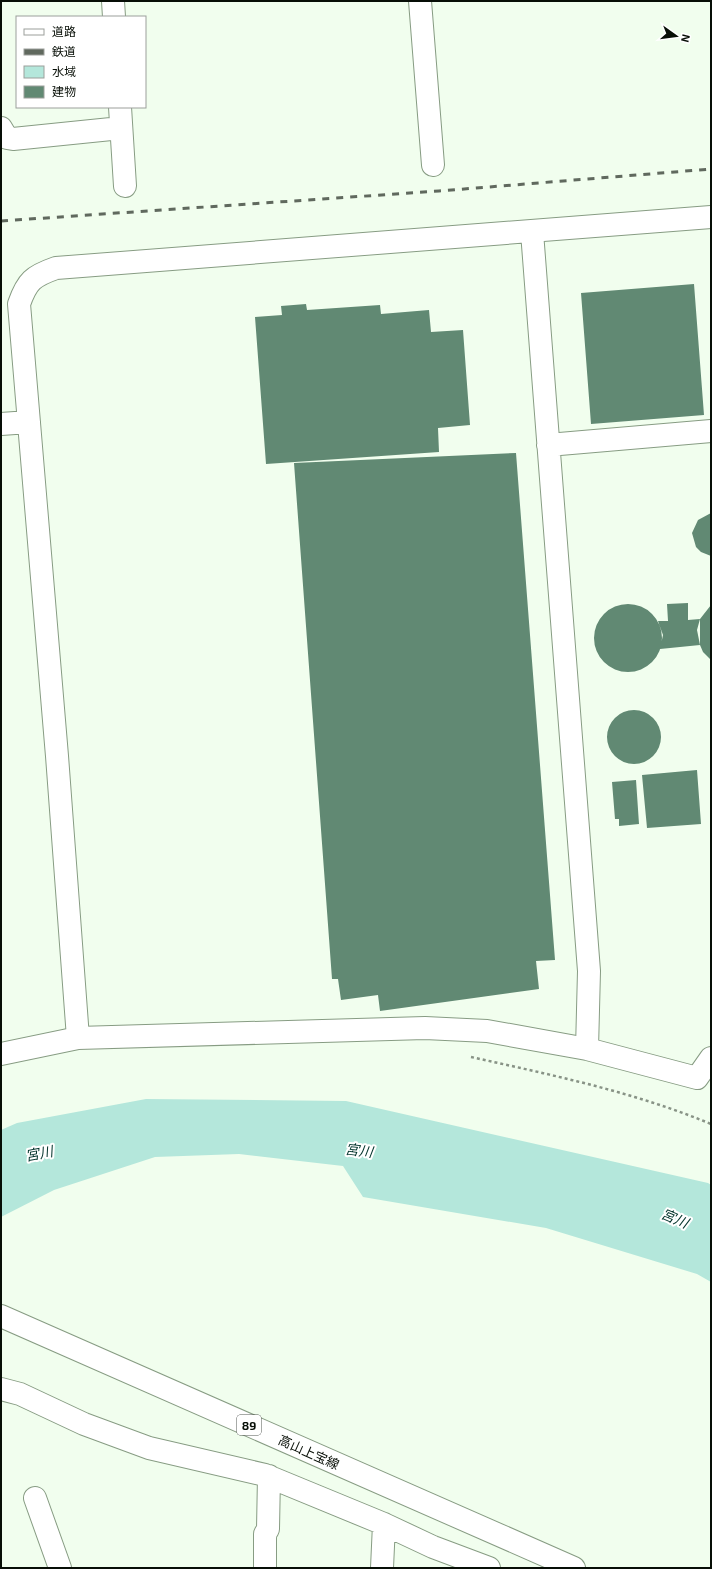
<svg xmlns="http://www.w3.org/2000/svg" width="712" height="1569" viewBox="0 0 712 1569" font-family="'Exo 2','Noto Sans JP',sans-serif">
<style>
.water{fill:#b4e7db}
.building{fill:#618973}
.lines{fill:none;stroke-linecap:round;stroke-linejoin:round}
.minor-casing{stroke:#879c83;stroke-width:24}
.major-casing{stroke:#879c83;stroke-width:24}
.path{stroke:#889386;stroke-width:2.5;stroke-dasharray:3 3;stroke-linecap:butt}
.minor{stroke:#fff;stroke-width:22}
.major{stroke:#fff;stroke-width:22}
.rail{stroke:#60695e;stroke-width:3;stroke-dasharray:7 7;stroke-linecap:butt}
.labels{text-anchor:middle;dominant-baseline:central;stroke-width:4;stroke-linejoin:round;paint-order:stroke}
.shield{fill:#fff;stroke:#515651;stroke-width:1}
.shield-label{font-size:12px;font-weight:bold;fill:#070e06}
.street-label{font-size:13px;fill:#070e06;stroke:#fff}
.water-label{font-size:14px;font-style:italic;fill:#01322a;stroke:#fff}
</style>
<rect width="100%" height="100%" fill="#f1feee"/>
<!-- water -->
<path class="water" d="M146 1099 346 1101 708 1183 711 1185V1282L697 1274 546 1228 363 1197 343 1166 239 1154 155 1157 54 1190 1 1217V1130L17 1123Z"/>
<!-- building -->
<path class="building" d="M694 284 704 415 591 424 581 293Z
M306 304 307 310 380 305 381 314 429 310 431 332 463 330 470 425 438 428 439 452 266 464 255 317 282 315 281 306Z
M516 453 555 960 536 961 539 989 380 1011 378 995 341 1000 338 979H332L294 463Z
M711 513V556L701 552 696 547 692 533 698 520Z
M688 603V620L700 619 697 630 700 645 660 649 663 635 658 621H668L667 604Z
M594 638a34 34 0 1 1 68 0a34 34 0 1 1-68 0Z
M711 605V660L703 652 700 645V619Z
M607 737a27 27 0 1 1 54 0a27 27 0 1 1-54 0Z
M697 770 701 824 647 828 642 775Z
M636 780 639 824 619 826V819H615L612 782Z"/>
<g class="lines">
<defs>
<path id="minor" d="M113 1 114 17
M420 1 433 165
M120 107 125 186
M1 128 7 138 13 139 121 128
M532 232 589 971 587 1049
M1 424 29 422
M548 445 711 431
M78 1038 57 756 19 304C27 281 33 276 56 268L711 217
M1 1054 78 1038 425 1028 487 1031 587 1049 697 1078 711 1058
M1 1389 20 1394 84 1424 149 1448 265 1475 384 1524 433 1547 489 1568
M35 1498 60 1568
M265 1568V1534L268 1529 269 1476
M382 1568 384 1524"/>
<path id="major" d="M1 1316 574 1568"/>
</defs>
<!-- minor casing -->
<use href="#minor" class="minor-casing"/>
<!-- major casing -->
<use href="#major" class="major-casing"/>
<!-- path -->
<path class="path" d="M471 1057C552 1075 634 1092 711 1124"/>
<!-- minor -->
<use href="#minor" class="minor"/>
<!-- major -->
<use href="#major" class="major"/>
<!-- rail -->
<path class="rail" d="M1 221 439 191 711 169"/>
</g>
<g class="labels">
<!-- shield labels -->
<rect class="shield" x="237" y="1415" width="24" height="20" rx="3"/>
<g class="shield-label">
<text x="249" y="1425">89</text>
</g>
<!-- street labels -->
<g class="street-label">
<text transform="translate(309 1452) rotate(24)">高山上宝線</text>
</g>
<!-- water labels -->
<g class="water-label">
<text transform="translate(359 1150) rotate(7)">宮川</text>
<text transform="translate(39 1153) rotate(-11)">宮川</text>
<text transform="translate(675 1218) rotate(23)">宮川</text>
</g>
</g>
<!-- border -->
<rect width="712" height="1569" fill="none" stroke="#070e06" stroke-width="4"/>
<!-- legend -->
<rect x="16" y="16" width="130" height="92" fill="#ffffff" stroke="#9c9f9b"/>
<rect x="24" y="29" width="20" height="6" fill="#ffffff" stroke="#9c9f9b"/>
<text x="52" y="36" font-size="12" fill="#070e06">道路</text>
<rect x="24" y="49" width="20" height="6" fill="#60695e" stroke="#9c9f9b"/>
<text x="52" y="56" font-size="12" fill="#070e06">鉄道</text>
<rect x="24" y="66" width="20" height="12" fill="#b4e7db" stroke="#9c9f9b"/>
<text x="52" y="76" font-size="12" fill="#070e06">水域</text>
<rect x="24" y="86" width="20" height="12" fill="#618973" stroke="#9c9f9b"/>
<text x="52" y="96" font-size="12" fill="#070e06">建物</text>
<!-- north arrow -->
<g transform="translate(676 36) rotate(104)" stroke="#ffffff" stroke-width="3" paint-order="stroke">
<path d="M0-3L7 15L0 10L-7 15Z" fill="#070e06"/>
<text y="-6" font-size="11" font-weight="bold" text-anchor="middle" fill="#070e06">N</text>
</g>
</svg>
